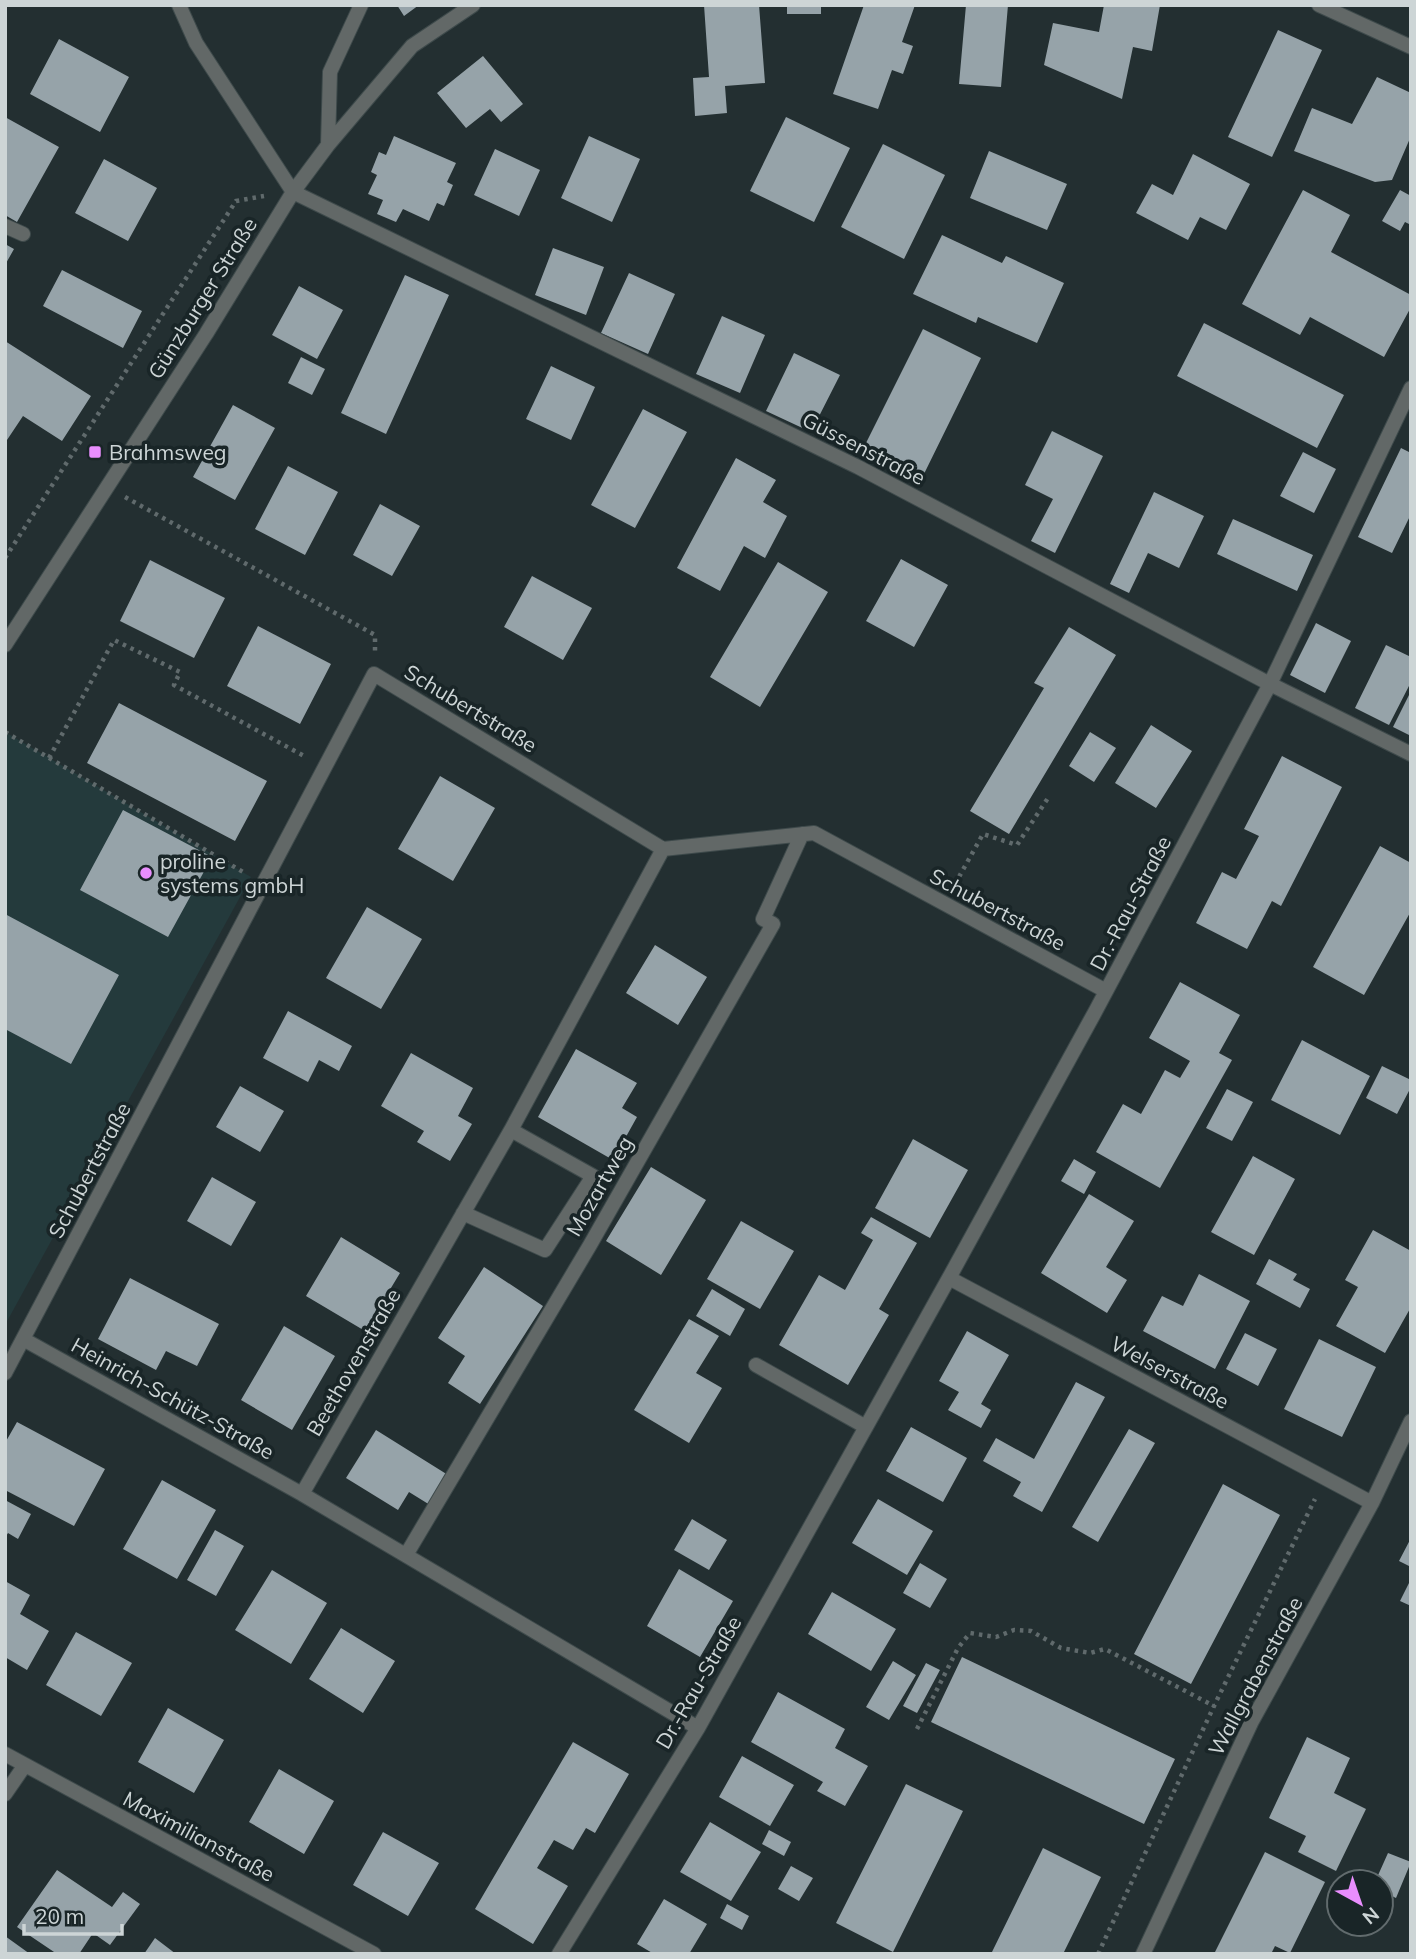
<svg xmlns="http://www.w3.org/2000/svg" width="1416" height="1959" viewBox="0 0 1416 1959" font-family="Mulish,sans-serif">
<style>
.built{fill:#243a3c}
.building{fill:#96a3a9}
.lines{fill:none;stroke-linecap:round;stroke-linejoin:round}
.lane-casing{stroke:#3e4a4b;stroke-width:16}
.street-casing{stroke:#3e4a4b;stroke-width:16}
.path{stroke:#606a6c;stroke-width:4.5;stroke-dasharray:3.5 5;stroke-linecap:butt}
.lane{stroke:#626867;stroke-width:14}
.street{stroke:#626867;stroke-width:14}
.poi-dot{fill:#e98efe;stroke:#192527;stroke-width:2.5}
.labels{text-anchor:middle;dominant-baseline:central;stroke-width:7;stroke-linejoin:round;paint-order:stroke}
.street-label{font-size:21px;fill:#cdd5d6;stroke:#192527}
.poi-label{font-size:21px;fill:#cdd5d6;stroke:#192527;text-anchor:start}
</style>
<rect width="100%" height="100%" fill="#232f31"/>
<!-- built -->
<path class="built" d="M5 732 251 877 5 1325Z"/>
<!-- building -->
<path class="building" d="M397 5H419L404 16Z
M704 5H759L765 83 725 86 727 113 695 116 693 78 709 77Z
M787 5H821V14H787Z
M864 5H915L902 42 913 46 903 74 892 70 878 109 833 94Z
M966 5H1008L1001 87 959 84Z
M1104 5H1160L1152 51 1133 47 1122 99 1044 65 1053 23 1099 32Z
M1278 30 1322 50 1272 157 1228 137Z
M59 39 129 77 100 132 30 94Z
M483 56 523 104 501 122 490 109 466 128 437 93Z
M1377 77 1411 93V136L1392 180 1375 182 1294 151 1312 108 1352 124Z
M5 117 59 147 17 222 5 215Z
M786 117 850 148 814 222 750 191Z
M394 136 456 163 447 182 453 185 444 206 437 203 429 221 403 209 396 222 377 214 383 200 368 194 377 175 371 172 379 152 386 155Z
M589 136 640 159 612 222 561 198Z
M883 144 945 175 904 259 841 227Z
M495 149 540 170 519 216 474 195Z
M989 151 1067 184 1047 230 970 198Z
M1193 154 1250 184 1226 230 1200 217 1188 240 1136 213 1152 184 1173 195Z
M104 159 157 188 128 241 75 213Z
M1303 190 1350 215 1331 252 1411 295V307L1384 357 1310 317 1300 335 1242 304Z
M1400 190 1411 196V225L1405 222 1400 231 1382 221Z
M942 235 1002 263 1006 256 1064 283 1037 343 978 317 976 323 913 294Z
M5 244 14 249 5 265Z
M553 248 604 267 586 315 535 295Z
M62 270 142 311 123 348 43 306Z
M629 273 675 294 648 354 601 333Z
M405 275 449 295 386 434 341 413Z
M299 286 343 310 317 359 272 335Z
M722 316 765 335 740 393 696 374Z
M1204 323 1344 395 1317 448 1177 376Z
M923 329 981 358 921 480 862 451Z
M5 341 91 396 62 441 23 416 5 443Z
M794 353 840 375 811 432 766 411Z
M301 357 325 369 312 395 288 383Z
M551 366 595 387 571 440 526 419Z
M233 405 275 428 235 500 193 477Z
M643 409 687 432 635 528 591 505Z
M1052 431 1103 456 1055 553 1031 541 1053 499 1025 485Z
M1401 448 1411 453V514L1392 553 1358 537Z
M1303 452 1336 469 1314 513 1280 496Z
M736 458 776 480 763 502 787 516 765 558 744 546 720 591 677 568Z
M288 466 338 492 305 555 255 529Z
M1154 492 1204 516 1179 568 1148 553 1129 593 1110 584Z
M380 504 420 526 392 576 353 555Z
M1233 519 1313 555 1297 591 1217 554Z
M901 559 948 585 914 647 866 621Z
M150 560 225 598 194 658 120 621Z
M778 562 828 592 760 707 710 677Z
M532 576 592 608 563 660 504 627Z
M1316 623 1351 641 1325 693 1290 675Z
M258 626 331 664 300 724 227 686Z
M1069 627 1116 655 1009 834 970 811 1044 688 1034 683Z
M1386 645 1411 657V682L1389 725 1355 708Z
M1411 691V736L1393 727Z
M119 703 267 781 235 841 87 763Z
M1151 725 1192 751 1156 808 1115 783Z
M1090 732 1116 748 1094 782 1069 766Z
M1282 756 1342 787 1281 906 1272 901 1247 949 1196 923 1222 872 1236 879 1259 836 1244 829Z
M440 776 495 808 453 881 398 849Z
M123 810 212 857 168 937 80 890Z
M1380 846 1411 863V911L1364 995 1313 967Z
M367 907 422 939 381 1009 326 978Z
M5 914 119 975 71 1064 5 1029Z
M655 945 707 977 678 1025 626 993Z
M1180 982 1240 1015 1219 1053 1232 1060 1160 1188 1096 1152 1123 1104 1141 1114 1165 1070 1180 1078 1190 1061 1149 1038Z
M288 1011 352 1046 339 1071 319 1060 308 1082 263 1058Z
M1302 1040 1370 1076 1340 1135 1271 1100Z
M576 1049 637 1083 622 1108 637 1117 613 1160 538 1117Z
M411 1053 473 1088 458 1116 472 1124 450 1161 417 1142 424 1131 381 1106Z
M1382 1066 1411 1080V1087L1397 1114 1366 1098Z
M240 1086 284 1111 260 1152 216 1127Z
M1227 1089 1253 1102 1232 1141 1206 1128Z
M913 1139 968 1170 930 1238 875 1208Z
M1253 1156 1295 1179 1254 1255 1211 1232Z
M1074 1159 1096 1172 1084 1194 1061 1181Z
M651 1167 706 1200 661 1275 606 1241Z
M212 1177 256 1202 231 1246 187 1221Z
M1089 1194 1134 1221 1106 1267 1127 1280 1107 1313 1041 1273Z
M871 1217 917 1243 879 1309 889 1315 848 1385 779 1345 819 1275 845 1290 873 1240 861 1233Z
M741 1221 794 1251 760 1309 707 1279Z
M1373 1230 1411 1251V1307L1385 1353 1336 1326 1358 1287 1345 1280Z
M341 1237 400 1273 365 1331 306 1296Z
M1269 1259 1297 1274 1293 1280 1310 1289 1300 1308 1256 1284Z
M484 1267 543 1306 480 1404 448 1383 465 1356 438 1338Z
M1199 1274 1250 1301 1215 1369 1143 1331 1162 1296 1183 1306Z
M130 1278 219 1324 197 1366 166 1351 156 1370 98 1339Z
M712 1289 745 1309 730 1336 696 1316Z
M689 1319 719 1336 696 1373 722 1388 689 1443 634 1410Z
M284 1326 335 1356 292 1430 241 1400Z
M967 1331 1009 1355 981 1404 991 1410 981 1428 948 1410 959 1392 939 1381Z
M1245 1333 1277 1349 1258 1386 1226 1369Z
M1319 1339 1376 1367 1342 1437 1284 1409Z
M1076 1382 1105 1397 1042 1512 1013 1496 1021 1482 983 1461 996 1438 1034 1459Z
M17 1422 105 1469 74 1526 5 1490V1443Z
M911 1427 967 1458 943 1502 886 1471Z
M1129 1429 1155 1443 1098 1542 1072 1527Z
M376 1430 448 1475 430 1505 409 1492 398 1510 346 1478Z
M162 1480 216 1510 177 1579 123 1549Z
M1223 1484 1280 1515 1191 1684 1134 1654Z
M878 1499 933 1531 907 1575 852 1543Z
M5 1500 31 1514 18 1539 8 1533 5 1538Z
M692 1519 727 1540 709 1570 674 1550Z
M215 1530 244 1546 216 1596 187 1580Z
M1411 1538V1567L1399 1561Z
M920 1563 947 1579 930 1608 903 1593Z
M679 1569 733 1601 700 1657 647 1626Z
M272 1570 327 1603 291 1664 235 1630Z
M1411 1579V1606L1400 1601Z
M5 1581 30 1595 20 1614 49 1631 27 1670 5 1657Z
M832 1592 896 1629 871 1671 808 1634Z
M341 1628 395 1661 363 1713 309 1679Z
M76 1632 132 1663 101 1716 46 1685Z
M962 1657 1175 1759 1144 1824 931 1722Z
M893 1661 916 1675 889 1720 866 1707Z
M926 1663 940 1670 917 1713 903 1706Z
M778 1692 845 1729 835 1748 868 1766 845 1806 817 1791 823 1782 751 1742Z
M168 1708 224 1740 194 1793 138 1762Z
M1307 1737 1350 1758 1334 1793 1366 1809 1336 1871 1298 1852 1306 1836 1269 1818Z
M573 1742 629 1774 595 1833 586 1828 573 1850 554 1840 537 1868 568 1886 533 1944 475 1909Z
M742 1756 794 1785 770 1826 719 1797Z
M279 1769 334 1801 304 1854 249 1822Z
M906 1784 963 1811 893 1952 836 1923Z
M710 1822 761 1852 731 1901 680 1872Z
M769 1830 791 1842 784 1856 762 1844Z
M383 1832 439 1863 408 1916 353 1885Z
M1043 1848 1101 1877 1063 1954H991Z
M1265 1852 1325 1882 1290 1953 1275 1946 1271 1954H1214Z
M1388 1853 1411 1862 1396 1898 1381 1891V1882H1375Z
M791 1866 813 1878 799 1901 778 1889Z
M57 1870 112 1907 123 1892 140 1904 110 1945 93 1933 79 1954H57L17 1927Z
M664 1899 707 1924 689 1954H654L637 1944Z
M727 1904 749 1916 742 1930 720 1918Z
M5 1936 30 1954H5Z
M155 1938 176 1954H144Z"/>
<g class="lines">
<defs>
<path id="lane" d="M5 226 23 234"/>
<path id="street" d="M179 5 196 43 293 192
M1319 5 1411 47
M328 145 330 72 361 5
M293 192 858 467 1270 684 1411 754
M5 645 206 334 293 192 328 145 412 46 473 5
M663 849 511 1130 302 1494 698 1728
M463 1213 545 1250 593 1176 511 1130
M949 1278 1372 1503
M23 1339 302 1494
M756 1365 866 1427
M5 1373 374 674 663 849 814 833 1106 991
M406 1555 590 1245 773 924 763 919 802 834
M5 1754 374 1954
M5 1794 25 1765
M559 1954 698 1728 949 1278 1095 1012 1270 684 1411 388
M1143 1954 1251 1723 1372 1503 1411 1421"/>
</defs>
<!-- lane casing -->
<use href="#lane" class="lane-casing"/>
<!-- street casing -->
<use href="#street" class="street-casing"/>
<!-- path -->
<path class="path" d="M125 497 375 635V652
M5 558 236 201 264 196
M5 732 243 872
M49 758 114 640 180 672 174 685 304 756
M955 884 983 834 1017 845 1050 795
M917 1729 958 1648 970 1633 996 1637 1014 1630 1031 1631 1061 1648 1090 1653 1105 1649 1214 1706
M1098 1954 1214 1706 1315 1499"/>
<!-- lane -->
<use href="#lane" class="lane"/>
<!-- street -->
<use href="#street" class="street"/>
</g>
<!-- markers -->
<g class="poi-dot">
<rect x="88" y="445" width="14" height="14" rx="3.5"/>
<circle cx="146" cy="873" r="7"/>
</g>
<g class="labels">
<!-- street labels -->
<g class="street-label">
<text transform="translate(202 298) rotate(-58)">Günzburger Straße</text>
<text transform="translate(864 448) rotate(27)">Güssenstraße</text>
<text transform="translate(471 708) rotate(31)">Schubertstraße</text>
<text transform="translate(1130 903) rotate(-62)">Dr.-Rau-Straße</text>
<text transform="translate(998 909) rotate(28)">Schubertstraße</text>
<text transform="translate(89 1170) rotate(-62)">Schubertstraße</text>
<text transform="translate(599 1186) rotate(-60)">Mozartweg</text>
<text transform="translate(353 1362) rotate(-60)">Beethovenstraße</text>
<text transform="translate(1170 1372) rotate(28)">Welserstraße</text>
<text transform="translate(173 1398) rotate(29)">Heinrich-Schütz-Straße</text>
<text transform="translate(1255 1676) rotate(-62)">Wallgrabenstraße</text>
<text transform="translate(698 1682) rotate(-60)">Dr.-Rau-Straße</text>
<text transform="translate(199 1836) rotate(28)">Maximilianstraße</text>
</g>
<!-- poi labels -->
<g class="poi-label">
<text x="109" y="452">Brahmsweg</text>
<text x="160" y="861">proline<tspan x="160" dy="24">systems gmbH</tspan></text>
</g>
</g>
<!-- border -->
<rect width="1416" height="1959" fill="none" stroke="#cdd5d6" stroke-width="14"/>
<!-- north arrow -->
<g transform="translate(1360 1903) rotate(140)"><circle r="33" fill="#192527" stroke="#616b6d" stroke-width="2"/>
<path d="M0-5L12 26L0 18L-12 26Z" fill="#e98efe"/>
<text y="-10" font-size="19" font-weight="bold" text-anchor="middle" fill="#cdd5d6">N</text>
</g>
<!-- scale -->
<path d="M24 1924v10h98v-10" fill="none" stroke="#cdd5d6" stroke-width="3.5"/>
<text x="35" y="1924" font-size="21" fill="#cdd5d6" stroke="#192527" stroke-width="5" paint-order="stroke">20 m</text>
</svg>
